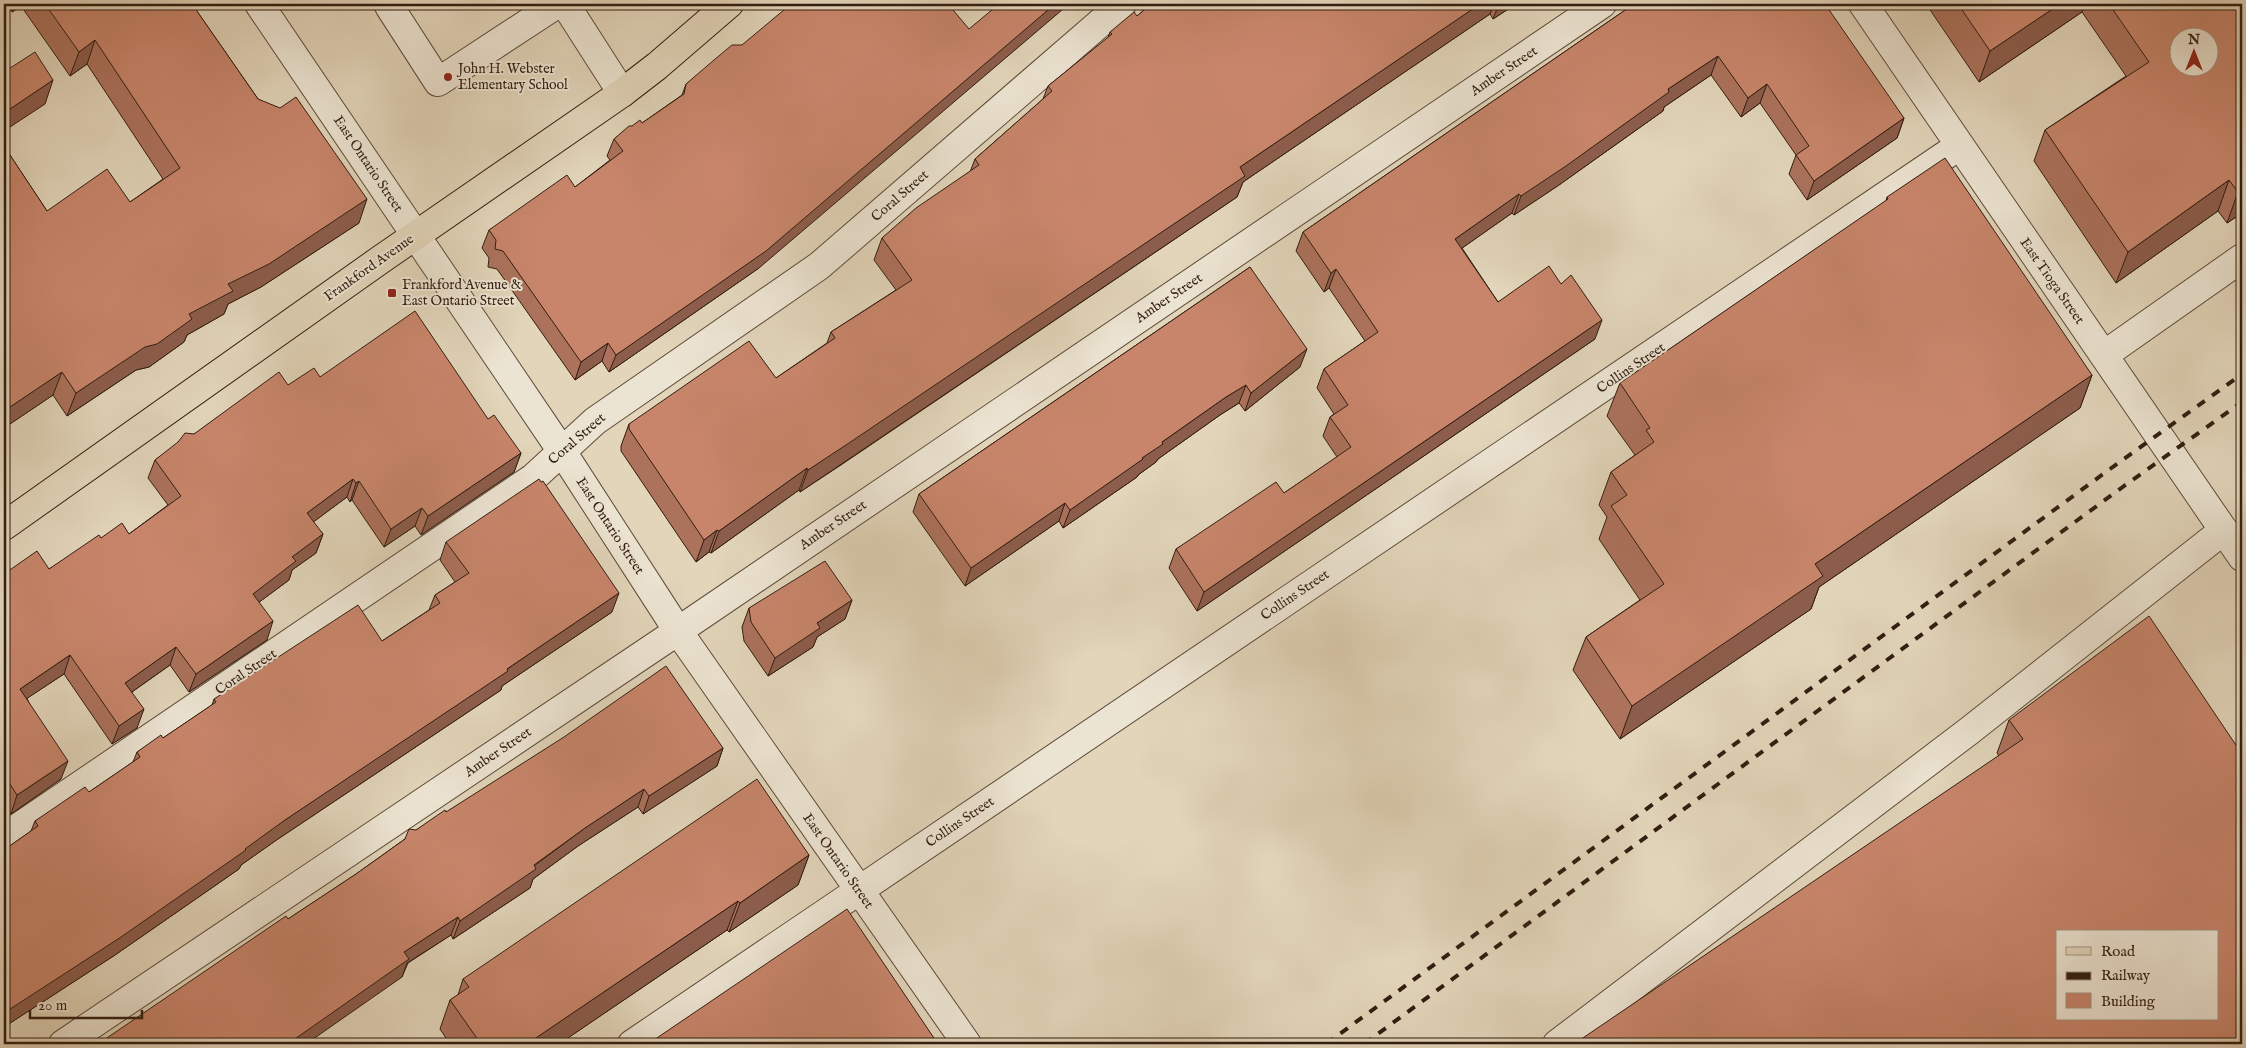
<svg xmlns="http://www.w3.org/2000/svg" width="2246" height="1048" viewBox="0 0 2246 1048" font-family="'IM FELL English',serif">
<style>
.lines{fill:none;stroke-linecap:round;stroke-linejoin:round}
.minor-casing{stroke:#5e4b3b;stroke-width:30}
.major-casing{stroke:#321d11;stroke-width:30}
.minor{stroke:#ece4d2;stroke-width:28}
.major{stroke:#e2d5ba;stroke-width:28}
.rail{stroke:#321d11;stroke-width:4;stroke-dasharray:9 9;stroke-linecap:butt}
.wall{fill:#ac725c;stroke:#321d11}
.shaded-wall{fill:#8c5d4b;stroke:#321d11}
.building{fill:#c8856b;stroke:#321d11;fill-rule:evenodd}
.poi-dot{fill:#8f2418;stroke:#ece4d2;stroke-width:2}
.labels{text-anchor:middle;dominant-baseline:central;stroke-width:4;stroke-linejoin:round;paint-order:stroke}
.poi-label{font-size:14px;fill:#321d11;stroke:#ece4d2;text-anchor:start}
.street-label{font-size:14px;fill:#321d11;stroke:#ece4d2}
</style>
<rect width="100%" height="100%" fill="#e2d5ba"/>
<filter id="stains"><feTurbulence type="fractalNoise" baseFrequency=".004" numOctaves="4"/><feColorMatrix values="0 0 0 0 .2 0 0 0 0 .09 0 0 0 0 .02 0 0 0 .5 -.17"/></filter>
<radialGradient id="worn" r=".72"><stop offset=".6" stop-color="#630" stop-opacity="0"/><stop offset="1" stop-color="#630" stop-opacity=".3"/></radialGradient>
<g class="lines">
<defs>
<path id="minor" d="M259 4 563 453 678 631 967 1044
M392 4 389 6 438 82 557 4
M565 4 622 93
M1863 4 2242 557
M2104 355 2242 258
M4 837 533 478 595 421 819 266 1122 4
M63 1044 678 631 1602 4
M632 1044 1959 146
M1557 1044 1969 731 2224 530"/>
<path id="major" d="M4 526 380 260 622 93 657 66 729 4"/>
</defs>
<!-- minor casing -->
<use href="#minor" class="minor-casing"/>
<!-- major casing -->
<use href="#major" class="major-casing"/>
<!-- minor -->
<use href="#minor" class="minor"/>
<!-- major -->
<use href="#major" class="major"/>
<!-- rail -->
<path class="rail" d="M1326 1044 2110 469 2242 374
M1364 1044 2124 486 2242 402"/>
</g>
<!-- wall -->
<path class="wall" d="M6 4H192L258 99 359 223 261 287 228 304 224 314 187 335 184 342 149 367 136 370 67 416 53 395 4 428V146L47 211 130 202 163 179 87 64 70 76 21 6 12 12Z
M1151 4H1516L1493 19 1490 14 1243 182 1237 197 841 465 800 492 799 490 711 553 709 552 696 562 621 451V446L629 424 776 378 827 343 831 332 896 290 874 260 882 238 970 172 975 159 1043 99 1048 86 1108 38 1110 32 1137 16Z
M1634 4 1904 118 1897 138 1807 200 1789 174 1796 155 1760 103 1741 117 1711 75 1664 107 1663 111 1559 185 1514 215 1512 213 1462 248 1498 302 1595 339 1197 611 1169 568 1176 549 1284 493 1337 457 1323 436 1330 417 1334 414 1317 388 1324 369 1365 341 1329 288 1324 292 1296 251 1303 232Z
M1926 4H2242V213L2227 223 2218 211 2116 283 2034 161 2045 130 2126 76 2082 12 1979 82Z
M969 29 759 268 609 372 602 361 575 380 497 269 488 267 489 258 482 248 489 230 575 187 610 160 607 156 614 139 632 126 642 123 682 95 686 84 742 45Z
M1887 197 2092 375 2080 408 1819 587 1811 609 1620 739 1573 670 1586 637 1640 600 1599 539 1607 517 1599 505 1611 472 1635 455 1607 416 1620 383 1886 201Z
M1250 267 1300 367 1245 411 1239 403 1220 415 1158 459 1156 462 1138 475 1137 477 1063 528 1059 521 965 586 913 512 919 494Z
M320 377 488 419 521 453 514 472 421 535 415 526 384 547 352 500 350 502 347 497 313 522 323 534 316 553 292 570 289 580 259 602 267 640 189 692 170 665 132 692 137 728 112 744 64 674 27 698 61 779 11 814 4 803V574L49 569 101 538 129 534 168 505 148 478 155 460 194 434 288 385Z
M446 542 612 612 502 686 501 690 278 839 241 865 239 869 115 955 4 1027V850L31 831 35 821 89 792 133 762 137 752 163 738 212 705 214 699 382 641 429 610 435 595 455 582 440 560Z
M852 600 845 619 817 637 813 647 768 676 744 641 742 627 749 608Z
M2009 720 2242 754 1999 756 1997 753Z
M723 748 717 766 643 814 638 807 578 846 533 879 530 888 453 939 451 935 408 963 402 977 288 919 356 874 405 839 416 830 446 812Z
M809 855 798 885 729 932 727 930 559 1044H450L440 1029 450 1000 458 995 463 979Z"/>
<!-- shaded-wall -->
<path class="shaded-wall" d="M15 4H22L21 6 12 12Z
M1055 4H1069L759 268 609 372 616 355Z
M1480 4H1494L1490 14 1243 182 1237 197 800 492 808 470 1240 167Z
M1499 4H1516L1493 19Z
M2060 4H2085L2082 12 1979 82 1990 51Z
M95 40 87 64 70 76 79 52Z
M1718 56 1711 75 1664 107 1663 111 1559 185 1514 215 1521 196 1668 89Z
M53 80 45 104 4 131V113Z
M1767 84 1760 103 1741 117 1748 98Z
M1904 118 1897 138 1807 200 1814 181Z
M2229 180 2218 211 2116 283 2128 252Z
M2242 189V213L2227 223 2238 192Z
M1519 194 1512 213 1448 258 1455 239Z
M367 199 359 223 261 287 228 304 224 314 187 335 184 342 149 367 136 370 67 416 76 393 189 314 228 284Z
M1336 269 1329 288 1324 292 1331 273Z
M1602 320 1595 339 1197 611 1204 592Z
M608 343 602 361 575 380 581 362Z
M1307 349 1300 367 1245 411 1251 393Z
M62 372 53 395 4 428V411Z
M2092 375 2080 408 1819 587 1811 609 1620 739 1632 706 1815 564Z
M1246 385 1239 403 1220 415 1158 459 1156 462 1138 475 1137 477 1063 528 1070 510 1142 458 1162 442 1226 397Z
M521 453 514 472 421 535 428 516Z
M807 468 799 490 711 553 719 531Z
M353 479 347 497 300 532 307 513Z
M359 481 352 500 350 502 356 483Z
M1065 503 1059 521 965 586 971 568Z
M422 508 415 526 384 547 391 529Z
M717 530 709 552 696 562 704 540Z
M323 534 316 553 292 570 289 580 246 612 253 594 292 557Z
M619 593 612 612 502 686 501 690 278 839 241 865 239 869 115 955 4 1027V1013L285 820Z
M852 600 845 619 817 637 813 647 768 676 775 658 817 623Z
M273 621 267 640 189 692 196 674Z
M176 647 170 665 119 701 125 683Z
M70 655 64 674 14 707 20 689Z
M144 709 137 728 112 744 119 726Z
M723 748 717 766 643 814 649 796Z
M68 761 61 779 11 814 17 795Z
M644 789 638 807 578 846 533 879 530 888 453 939 460 921 585 828Z
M809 855 798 885 729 932 740 903Z
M738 901 727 930 559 1044H527Z
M458 917 451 935 407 963 402 977 306 1044H290L292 1041 404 952Z"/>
<!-- building -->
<path class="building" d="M45 4H192L258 99 280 108 296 97 367 199 269 264 228 284 233 291 189 314 192 319 157 344 145 347 76 393 62 372 4 411V146L47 211 107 169 130 202 180 168 95 40 79 52Z
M791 4H948L969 29 999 4H1055L766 251 616 355 608 343 581 362 503 251 495 249 496 240 489 230 567 175 575 187 623 151 614 139 629 126H632L640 120 642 123 684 94 686 84 714 60 732 45H742Z
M1151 4H1480L1240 167 1245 176 849 443 808 470 807 468 719 531 717 530 704 540 629 429V424L749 341 776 378 835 338 831 332 912 280 882 238 916 208 979 165 975 159 1052 91 1048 86 1112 34 1110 32 1134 12 1137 16Z
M1634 4H1825L1904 118 1814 181 1796 155 1809 146 1767 84 1748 98 1718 56 1668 89 1669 92 1566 166 1521 196 1519 194 1455 239 1498 302 1549 266 1561 284 1571 275 1602 320 1204 592 1176 549 1276 482 1284 493 1351 447 1330 417 1348 405 1324 369 1378 332 1336 269 1331 273 1303 232Z
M1958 4H2060L1990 51Z
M2109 4H2242V189L2238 192 2229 180 2128 252 2045 130 2149 62ZM2178 38H2208V68H2178Z
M35 52 53 80 4 113V72Z
M1945 158 2092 375 1815 564 1823 576 1632 706 1586 637 1664 584 1611 506 1627 495 1611 472 1654 442 1646 430 1650 428 1620 383 1888 199 1887 197Z
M1250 267 1307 349 1251 393 1246 385 1226 397 1162 442 1163 444 1142 458 1143 459 1070 510 1065 503 971 568 919 494Z
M415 311 488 419 494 415 521 453 428 516 422 508 391 529 359 481 356 483 353 479 307 513 323 534 292 557 296 561 253 594 273 621 196 674 176 647 125 683 144 709 119 726 70 655 20 689 68 761 17 795 6 778 4 779V574L37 551 49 569 99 535 101 538 122 523 129 534 181 496 155 460 178 442 185 433 194 434 279 372 288 385 314 368 320 377Z
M539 479 541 482 543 481 619 593 507 669 508 671 285 820 245 849 246 850 121 937 4 1013V850L38 826 35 821 85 787 89 792 140 757 137 752 161 735 163 738 216 702 214 699 358 605 382 641 440 603 435 595 469 573 446 542Z
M825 561 852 600 817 623 820 628 775 658 751 622 749 608Z
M2149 616 2242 754V1044H1574L2023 739 2009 720ZM2057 932H2217V1019H2057Z
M666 666 723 748 649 796 644 789 585 828 534 865 536 869 460 921 458 917 404 952 409 959 292 1041 294 1044H98L286 916 288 919 356 874 405 839 409 829 416 830 445 810 446 812 564 737Z
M757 779 809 855 740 903 738 901 527 1044H481L450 1000 469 987 463 979Z
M847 909 938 1044H648Z"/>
<!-- markers -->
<g class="poi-dot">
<circle cx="448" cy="77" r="5"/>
<rect x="387" y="288" width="10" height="10" rx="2.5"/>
</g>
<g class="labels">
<!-- poi labels -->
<g class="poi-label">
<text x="458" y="69">John H. Webster<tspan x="458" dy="16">Elementary School</tspan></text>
<text x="402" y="285">Frankford Avenue &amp;<tspan x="402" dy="16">East Ontario Street</tspan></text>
</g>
<!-- street labels -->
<g class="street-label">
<text transform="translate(1504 71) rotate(-34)">Amber Street</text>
<text transform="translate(368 164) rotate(56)">East Ontario Street</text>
<text transform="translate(900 196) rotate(-41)">Coral Street</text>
<text transform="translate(369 268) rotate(-35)">Frankford Avenue</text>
<text transform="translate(2052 281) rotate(55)">East Tioga Street</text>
<text transform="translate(1169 298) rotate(-34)">Amber Street</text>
<text transform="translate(1631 368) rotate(-34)">Collins Street</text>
<text transform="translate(577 439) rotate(-41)">Coral Street</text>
<text transform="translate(833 525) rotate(-34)">Amber Street</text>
<text transform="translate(610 526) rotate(57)">East Ontario Street</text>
<text transform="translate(1295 595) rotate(-34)">Collins Street</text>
<text transform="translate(246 672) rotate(-34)">Coral Street</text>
<text transform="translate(498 752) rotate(-34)">Amber Street</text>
<text transform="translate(960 822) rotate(-34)">Collins Street</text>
<text transform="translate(838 861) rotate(55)">East Ontario Street</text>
</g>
</g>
<!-- margin -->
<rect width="2246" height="1048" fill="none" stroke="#e2d5ba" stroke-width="20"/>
<rect x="5" y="5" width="2236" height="1038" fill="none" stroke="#321d11" stroke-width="2.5"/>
<rect x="10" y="10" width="2226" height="1028" fill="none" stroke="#321d11"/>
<!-- legend -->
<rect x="2056" y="930" width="162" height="90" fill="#ece4d2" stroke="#a29485"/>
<rect x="2066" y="947" width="25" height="8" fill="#e2d5ba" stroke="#a29485"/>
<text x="2101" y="956" font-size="15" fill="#321d11">Road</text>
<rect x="2066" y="972" width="25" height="8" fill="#321d11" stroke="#a29485"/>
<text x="2101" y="980" font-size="15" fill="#321d11">Railway</text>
<rect x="2066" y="993" width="25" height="15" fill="#c8856b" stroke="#a29485"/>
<text x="2101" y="1006" font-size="15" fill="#321d11">Building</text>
<!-- north arrow -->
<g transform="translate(2194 52)"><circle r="24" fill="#ece4d2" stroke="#a29485"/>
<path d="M0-4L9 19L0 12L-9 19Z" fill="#8f2418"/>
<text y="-8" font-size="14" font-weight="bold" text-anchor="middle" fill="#321d11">N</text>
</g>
<!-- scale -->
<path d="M30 1010v8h112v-8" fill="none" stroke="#321d11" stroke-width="2.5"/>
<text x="38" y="1010" font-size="15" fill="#321d11" stroke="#ece4d2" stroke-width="4" paint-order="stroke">20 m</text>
<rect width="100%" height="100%" filter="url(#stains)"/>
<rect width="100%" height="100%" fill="url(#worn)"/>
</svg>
